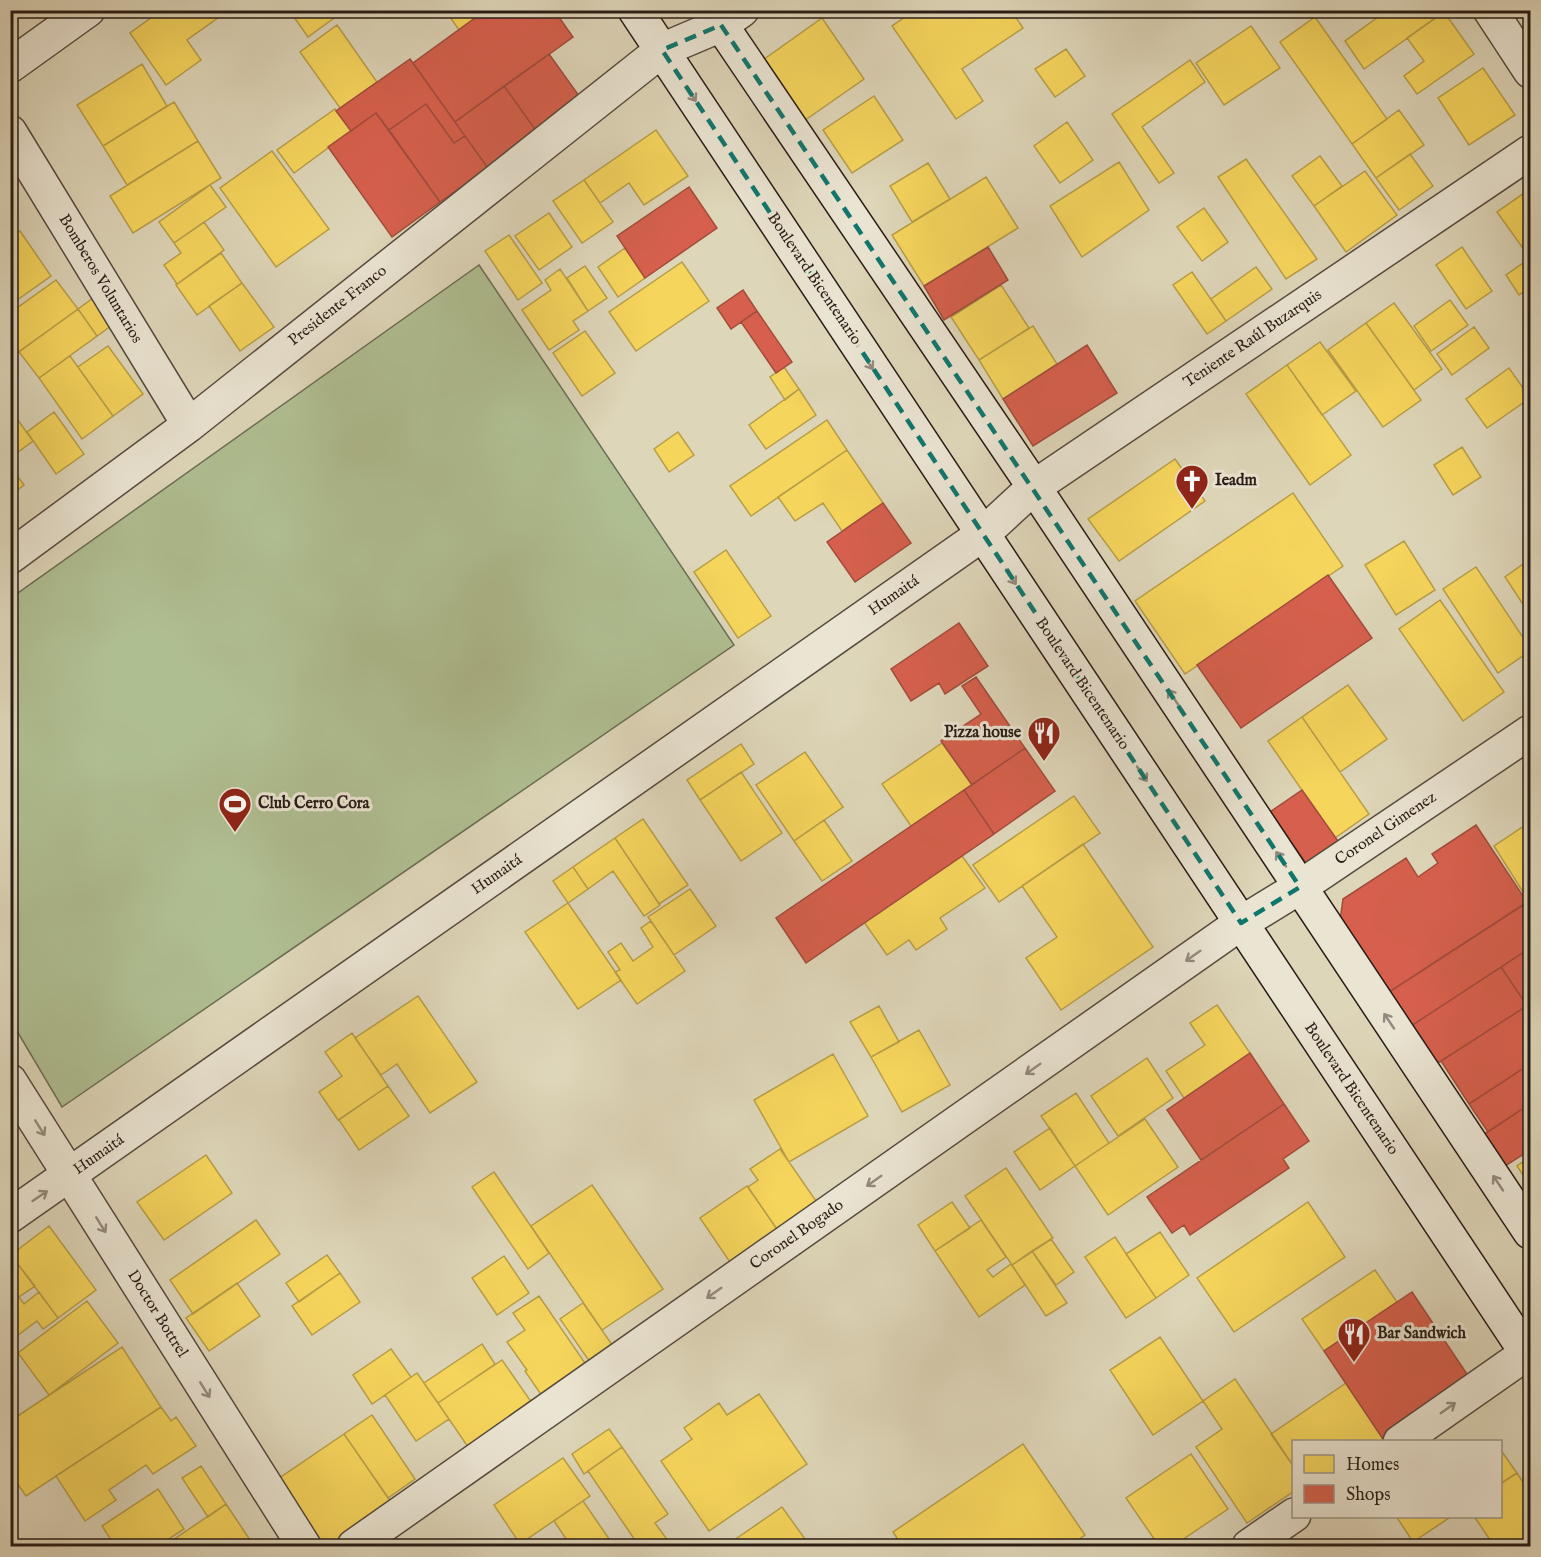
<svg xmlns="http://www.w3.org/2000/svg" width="1541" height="1557" viewBox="0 0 1541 1557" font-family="'IM FELL English',serif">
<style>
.green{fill:#afbe91;stroke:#6c6d54;stroke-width:1.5}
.homes{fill:#f6d55c;stroke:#b89e47;stroke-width:1.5}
.shops{fill:#d6604d;stroke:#a24c3c;stroke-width:1.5}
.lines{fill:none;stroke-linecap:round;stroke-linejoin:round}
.street-casing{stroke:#564a3f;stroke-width:36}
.secondary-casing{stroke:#291c16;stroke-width:36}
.street{stroke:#eae4d2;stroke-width:33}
.secondary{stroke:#eae4d2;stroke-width:33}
.oneway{stroke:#938a7d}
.marked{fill:none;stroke:#0f766e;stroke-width:4.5;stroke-dasharray:12 8;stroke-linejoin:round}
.labels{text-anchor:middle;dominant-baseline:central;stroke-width:6;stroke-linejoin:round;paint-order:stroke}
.street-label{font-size:16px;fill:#291c16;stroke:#eae4d2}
.poi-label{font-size:16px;font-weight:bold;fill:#291c16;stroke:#eae4d2;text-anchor:start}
</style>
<rect width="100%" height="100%" fill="#ded6b9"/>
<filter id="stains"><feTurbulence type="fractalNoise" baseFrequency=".00333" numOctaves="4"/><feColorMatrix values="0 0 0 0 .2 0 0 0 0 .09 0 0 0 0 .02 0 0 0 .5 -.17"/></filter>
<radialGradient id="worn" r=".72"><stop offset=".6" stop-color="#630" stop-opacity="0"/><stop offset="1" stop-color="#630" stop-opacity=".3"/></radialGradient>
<!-- green -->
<path class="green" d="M479 265 734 645 62 1107 11 1021V598Z"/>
<!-- homes -->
<path class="homes" d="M162 10H229L187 40 201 60 166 85 130 33Z
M289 10H345L308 37Z
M445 10H486L459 30Z
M915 10H1011L1023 28 962 69 983 101 956 119 892 26Z
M1041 10H1058L1047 18Z
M1388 10H1443L1444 12 1364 69 1345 41Z
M1444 12 1474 54 1417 94 1404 76 1424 61 1407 38Z
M1315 17 1387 119 1352 144 1280 42Z
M822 18 864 79 801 123 760 62Z
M337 25 377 82 340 108 300 52Z
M1251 26 1280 68 1224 105 1196 63Z
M1066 49 1085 76 1055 97 1035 69Z
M1190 60 1205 82 1142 127 1174 173 1159 183 1112 114Z
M142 64 167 106 103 146 77 105Z
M1483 68 1515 115 1469 145 1438 98Z
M874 96 903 140 852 173 823 130Z
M174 102 198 141 127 185 103 146Z
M335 109 351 131 294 173 277 150Z
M1399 110 1424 145 1376 178 1352 144Z
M1067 122 1093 160 1060 183 1034 146Z
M656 130 688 176 644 205 629 183 600 203 584 180Z
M198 141 221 178 133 233 110 196Z
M272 151 329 229 276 267 220 188Z
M1410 154 1433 186 1399 210 1376 178Z
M1320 156 1342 186 1314 206 1292 176Z
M1246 159 1317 259 1286 279 1218 177Z
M1119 162 1149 210 1082 257 1050 206Z
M928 163 950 199 912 222 890 186Z
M1365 171 1397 215 1346 252 1314 206Z
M986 177 1018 228 924 286 892 235Z
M584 180 613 222 582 243 553 201Z
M210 185 226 207 174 243 159 222Z
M1530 189V258L1497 212Z
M1204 208 1228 242 1202 261 1177 227Z
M549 213 572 247 539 270 515 236Z
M204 222 224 250 177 284 164 265 181 253 174 243Z
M20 231 51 276 10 305V238Z
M509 235 542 283 518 300 485 251Z
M1462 247 1492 291 1466 309 1436 265Z
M625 248 645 278 618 297 598 267Z
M221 253 242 283 197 315 176 285Z
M1530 258V287L1519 295 1506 275Z
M682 262 709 301 636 351 609 312Z
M585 266 607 298 588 311 567 278Z
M1256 267 1272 289 1226 321 1211 299Z
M560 269 588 311 573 321 579 330 549 350 522 310 551 290 545 280Z
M1192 272 1226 321 1207 334 1173 285Z
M56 280 78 309 10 358V313Z
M242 283 274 327 240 351 209 306Z
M1001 285 1029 328 979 360 951 317Z
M96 296 115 323 97 336 78 309Z
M1450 300 1468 325 1431 351 1414 326Z
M1394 303 1442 369 1414 390 1366 323Z
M78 309 97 336 39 378 19 352Z
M1366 323 1421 400 1383 427 1328 350Z
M1033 326 1057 364 1003 399 979 360Z
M1474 327 1489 348 1452 375 1437 354Z
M585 331 615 373 582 396 553 353Z
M1320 342 1356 391 1322 415 1287 365Z
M108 346 143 394 113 416 78 367Z
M70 356 113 416 82 439 39 378Z
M1287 365 1351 455 1310 485 1246 394Z
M784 367 799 389 785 400 770 377Z
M1509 368 1530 398 1487 428 1466 399Z
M799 389 816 415 766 449 749 425Z
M10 409 33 441 10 458Z
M54 412 84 454 56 474 27 432Z
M827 420 847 450 751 516 730 486Z
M678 432 694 455 669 472 654 449Z
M1462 447 1481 477 1453 495 1434 465Z
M847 450 883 503 842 531 823 503 795 521 778 497Z
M1175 459 1205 501 1119 561 1088 519Z
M10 466 24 485 10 495Z
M1293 493 1343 566 1185 674 1135 601Z
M1404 541 1435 590 1396 615 1365 565Z
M726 550 771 616 738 638 694 572Z
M1530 559V615L1505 577Z
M1476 567 1530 648V651L1498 673 1443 589Z
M1440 600 1504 692 1463 721 1399 629Z
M1348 685 1387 739 1340 772 1302 717Z
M1302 717 1369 814 1335 838 1268 741Z
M942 743 972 785 911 826 882 784Z
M741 744 754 764 700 800 687 780Z
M805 752 843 807 794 841 756 785Z
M741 772 782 833 741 861 700 800Z
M1074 796 1100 833 999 902 973 865Z
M643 819 688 885 659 904 615 838Z
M824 820 852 861 822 881 794 841Z
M1530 822V903L1494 846Z
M615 838 660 905 644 916 613 871 588 889 573 867Z
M1083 844 1153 947 1061 1010 1026 958 1057 937 1022 886Z
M962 856 985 888 940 918 947 929 916 950 909 940 887 955 864 922Z
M573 867 588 889 568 903 553 881Z
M690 889 716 926 674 955 648 917Z
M568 903 621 980 578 1009 525 932Z
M651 921 685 971 637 1004 615 972 620 970 608 952 621 943 633 961 653 947 641 928Z
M418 996 477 1082 430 1113 397 1064 381 1075 355 1038Z
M1217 1005 1250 1053 1184 1098 1166 1071 1205 1045 1190 1023Z
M879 1006 899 1042 871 1057 850 1022Z
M919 1030 950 1085 902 1112 871 1057Z
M352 1033 388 1086 338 1120 319 1092 342 1076 325 1052Z
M833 1054 868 1116 789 1162 754 1100Z
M1147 1058 1173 1098 1118 1136 1091 1096Z
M388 1086 409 1116 359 1150 339 1120Z
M1076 1093 1109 1143 1075 1166 1041 1116Z
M1145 1119 1178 1167 1108 1215 1075 1166Z
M1050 1128 1075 1166 1040 1190 1014 1152Z
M780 1149 823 1211 783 1238 748 1187 758 1180 750 1169Z
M206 1155 232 1193 164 1240 137 1202Z
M1530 1157V1186L1517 1166Z
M1006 1168 1053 1238 1012 1265 965 1196Z
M494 1172 549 1253 528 1269 472 1187Z
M592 1185 663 1289 602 1330 531 1226Z
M747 1186 783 1238 736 1271 700 1218Z
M952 1202 970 1228 935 1251 918 1225Z
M1308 1202 1345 1257 1234 1332 1197 1278Z
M256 1220 280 1254 193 1314 170 1280Z
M981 1220 1006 1257 987 1270 993 1277 1011 1264 1025 1285 979 1317 935 1251Z
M49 1226 96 1290 58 1318 11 1255Z
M1160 1232 1189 1275 1156 1298 1126 1254Z
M1115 1237 1156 1298 1126 1318 1085 1257Z
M1051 1239 1074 1272 1056 1285 1032 1251Z
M1032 1251 1067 1303 1046 1316 1012 1265Z
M327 1255 340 1273 299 1302 286 1283Z
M504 1256 529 1293 497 1315 472 1278Z
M13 1258 35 1286 19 1297 24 1304 39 1292 58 1318 43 1329 37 1321 10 1341V1260Z
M1375 1270 1397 1302 1324 1351 1302 1319Z
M340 1273 360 1302 312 1335 292 1306Z
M237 1283 260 1316 209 1351 186 1318Z
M539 1296 587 1366 542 1396 525 1371 527 1370 507 1342 525 1330 513 1313Z
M87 1301 118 1343 49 1395 18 1353Z
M583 1303 615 1349 592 1365 560 1319Z
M1160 1337 1203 1401 1153 1435 1110 1370Z
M482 1344 495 1364 438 1403 424 1383Z
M122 1347 161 1407 26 1496 10 1473V1421Z
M391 1349 411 1377 372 1404 353 1375Z
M502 1360 532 1403 468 1447 438 1403Z
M417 1373 449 1419 416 1441 385 1395Z
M1235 1379 1294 1467V1491L1247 1523 1196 1447 1222 1429 1203 1401Z
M1346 1383 1385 1442H1294V1467L1271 1434Z
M759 1394 807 1464 709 1531 661 1461 692 1439 684 1428 719 1403 727 1415Z
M161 1407 171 1421 176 1417 196 1446 153 1474 146 1465 109 1490 116 1500 85 1521 56 1476Z
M372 1415 415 1479 388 1498 344 1434Z
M609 1429 622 1447 584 1474 572 1454Z
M344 1434 394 1506 335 1546H325L278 1479Z
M1023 1444 1085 1535 1069 1546H902L893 1532Z
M622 1447 668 1514 655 1523 671 1545 669 1546H639L588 1471Z
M1500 1449 1517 1473 1500 1484Z
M1191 1454 1228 1509 1173 1546H1159L1126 1498Z
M563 1458 590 1496 520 1544 494 1505Z
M201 1466 226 1504 208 1517 182 1478Z
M1517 1473 1530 1493V1534L1512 1546H1494L1474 1516H1500V1484Z
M158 1489 184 1529 158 1546H148L146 1543 140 1546H115L102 1526Z
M583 1501 614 1546H571L554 1521Z
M226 1504 254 1546H178L173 1540Z
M782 1507 810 1546H728L727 1545Z
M1396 1516H1452L1413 1542Z
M1530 1534V1546H1512Z"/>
<!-- shops -->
<path class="shops" d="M486 10H554L573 37 455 122 413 63Z
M549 54 582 100 537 132 504 86Z
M410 59 465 136 454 143 426 104 389 130 376 113 351 131 336 111Z
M504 86 537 132 487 167 455 122Z
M426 104 454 143 465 136 488 168 440 202 389 130Z
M376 113 440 202 392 237 328 147Z
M689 187 717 228 645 278 617 236Z
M988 247 1008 280 944 320 924 286Z
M743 290 757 311 731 329 717 308Z
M757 311 792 362 776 373 741 322Z
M1087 345 1117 393 1033 446 1003 399Z
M883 503 911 543 855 582 827 542Z
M1328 575 1372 638 1241 728 1197 665Z
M959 623 988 666 945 694 939 683 911 701 891 669Z
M976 677 1025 748 972 785 941 741 981 714 962 686Z
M1025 748 1055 791 994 834 964 790Z
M964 790 994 834 806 963 776 918Z
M1302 790 1338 841 1306 863 1270 812Z
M1476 825 1527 902 1383 996 1339 928 1343 899 1406 858 1418 877 1438 863 1432 854Z
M1528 902 1530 906V948L1405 1030 1383 996Z
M1530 948V1001L1526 1004 1501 967Z
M1501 967 1526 1004 1525 1007 1441 1061 1430 1067 1405 1030Z
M1525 1007 1530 1016V1064L1469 1104 1441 1061Z
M1250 1053 1284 1104 1201 1160 1167 1110Z
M1530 1064V1104L1488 1132 1469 1104Z
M1284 1104 1309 1141 1283 1159 1289 1168 1190 1235 1184 1225 1172 1233 1147 1197Z
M1530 1104V1150L1502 1168 1481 1136Z
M1412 1292 1475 1386 1385 1442 1324 1351Z"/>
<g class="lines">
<defs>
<path id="street" d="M1490 10 1530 71
M10 66 88 10
M10 132 189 425
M10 557 189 425 662 50 721 25 742 10
M10 1081 304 1546
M10 1216 983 534 1034 487 1530 152
M1400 1442 1530 1351
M354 1546 1241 923 1300 887 1530 732
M1249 1546 1294 1515"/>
<path id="secondary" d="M635 10 1530 1358
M711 10 1034 487 1530 1232"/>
</defs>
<!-- street casing -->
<use href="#street" class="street-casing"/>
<!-- secondary casing -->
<use href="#secondary" class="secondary-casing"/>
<!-- street -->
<use href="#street" class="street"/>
<!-- secondary -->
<use href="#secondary" class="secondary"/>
</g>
<!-- one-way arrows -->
<defs><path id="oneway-shaft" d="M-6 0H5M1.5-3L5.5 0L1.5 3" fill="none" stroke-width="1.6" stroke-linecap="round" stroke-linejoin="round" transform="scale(1.5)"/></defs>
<g class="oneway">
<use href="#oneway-shaft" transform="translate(691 94) rotate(56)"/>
<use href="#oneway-shaft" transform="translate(868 362) rotate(56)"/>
<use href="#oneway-shaft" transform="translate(1011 577) rotate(56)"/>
<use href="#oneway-shaft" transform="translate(1173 697) rotate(-124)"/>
<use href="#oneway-shaft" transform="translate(1142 774) rotate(56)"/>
<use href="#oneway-shaft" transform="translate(1281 859) rotate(-124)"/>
<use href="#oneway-shaft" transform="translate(1193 956) rotate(145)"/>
<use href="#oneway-shaft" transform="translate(1389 1021) rotate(-124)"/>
<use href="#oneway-shaft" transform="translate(1033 1069) rotate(145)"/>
<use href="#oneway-shaft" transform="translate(40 1128) rotate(58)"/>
<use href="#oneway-shaft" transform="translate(874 1181) rotate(145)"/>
<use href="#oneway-shaft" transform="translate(1498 1183) rotate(-124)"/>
<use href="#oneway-shaft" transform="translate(40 1196) rotate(-34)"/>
<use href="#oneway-shaft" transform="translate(101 1225) rotate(58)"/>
<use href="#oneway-shaft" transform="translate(714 1293) rotate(145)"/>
<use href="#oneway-shaft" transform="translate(205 1390) rotate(58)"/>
<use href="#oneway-shaft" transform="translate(1448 1408) rotate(-35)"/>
</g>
<!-- marked area -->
<path class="marked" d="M721 25 1300 887 1241 923 662 50Z"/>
<!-- icons -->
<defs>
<symbol id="church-pin" viewBox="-11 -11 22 30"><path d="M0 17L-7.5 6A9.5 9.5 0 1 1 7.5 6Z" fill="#8f2418" stroke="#eae4d2"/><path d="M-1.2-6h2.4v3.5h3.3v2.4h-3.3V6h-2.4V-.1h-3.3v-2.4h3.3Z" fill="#fff"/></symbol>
<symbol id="restaurant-pin" viewBox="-11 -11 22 30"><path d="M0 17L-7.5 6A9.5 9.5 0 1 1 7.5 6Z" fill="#8f2418" stroke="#eae4d2"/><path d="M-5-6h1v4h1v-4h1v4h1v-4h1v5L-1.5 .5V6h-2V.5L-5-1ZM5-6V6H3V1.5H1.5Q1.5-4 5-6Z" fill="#fff"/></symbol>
<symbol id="stadium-pin" viewBox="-11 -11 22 30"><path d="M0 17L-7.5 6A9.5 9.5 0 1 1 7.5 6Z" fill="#8f2418" stroke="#eae4d2"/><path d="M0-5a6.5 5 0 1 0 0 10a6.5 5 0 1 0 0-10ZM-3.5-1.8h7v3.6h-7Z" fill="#fff"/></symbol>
</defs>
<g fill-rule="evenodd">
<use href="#church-pin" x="1173" y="462" width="38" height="52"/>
<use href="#restaurant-pin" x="1025" y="714" width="38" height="52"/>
<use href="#stadium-pin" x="216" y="785" width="38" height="52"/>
<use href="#restaurant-pin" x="1335" y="1315" width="38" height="52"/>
</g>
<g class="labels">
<!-- street labels -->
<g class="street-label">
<text transform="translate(100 279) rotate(59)">Bomberos Voluntarios</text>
<text transform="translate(814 279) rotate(56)">Boulevard Bicentenario</text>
<text transform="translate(338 306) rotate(-38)">Presidente Franco</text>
<text transform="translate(1253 339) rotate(-34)">Teniente Raúl Buzarquis</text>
<text transform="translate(894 596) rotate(-35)">Humaitá</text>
<text transform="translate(1082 684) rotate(56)">Boulevard Bicentenario</text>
<text transform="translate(1386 829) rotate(-34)">Coronel Gimenez</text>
<text transform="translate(497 875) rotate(-35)">Humaitá</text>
<text transform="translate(1351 1089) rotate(56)">Boulevard Bicentenario</text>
<text transform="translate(99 1155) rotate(-35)">Humaitá</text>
<text transform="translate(797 1235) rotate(-35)">Coronel Bogado</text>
<text transform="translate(157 1314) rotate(58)">Doctor Bottrel</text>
</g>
<!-- poi labels -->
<g class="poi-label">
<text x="1215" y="481">Ieadm</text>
<text x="1021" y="733" text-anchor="end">Pizza house</text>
<text x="258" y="804">Club Cerro Cora</text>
<text x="1377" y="1334">Bar Sandwich</text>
</g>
</g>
<!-- margin -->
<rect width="1541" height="1557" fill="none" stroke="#ded6b9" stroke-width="36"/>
<rect x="12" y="12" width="1517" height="1533" fill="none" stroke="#291c16" stroke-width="3"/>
<rect x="18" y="18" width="1505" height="1521" fill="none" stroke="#291c16" stroke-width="1.5"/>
<!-- legend -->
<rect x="1292" y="1440" width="210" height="78" fill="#eae4d2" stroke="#9d9487" stroke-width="1.5"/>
<rect x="1304" y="1455" width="30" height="18" fill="#f6d55c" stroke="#9d9487" stroke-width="1.5"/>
<text x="1346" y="1470" font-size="18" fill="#291c16">Homes</text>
<rect x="1304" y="1485" width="30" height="18" fill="#d6604d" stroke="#9d9487" stroke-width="1.5"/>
<text x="1346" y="1500" font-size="18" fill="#291c16">Shops</text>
<rect width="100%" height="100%" filter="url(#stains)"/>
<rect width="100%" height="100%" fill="url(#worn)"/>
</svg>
